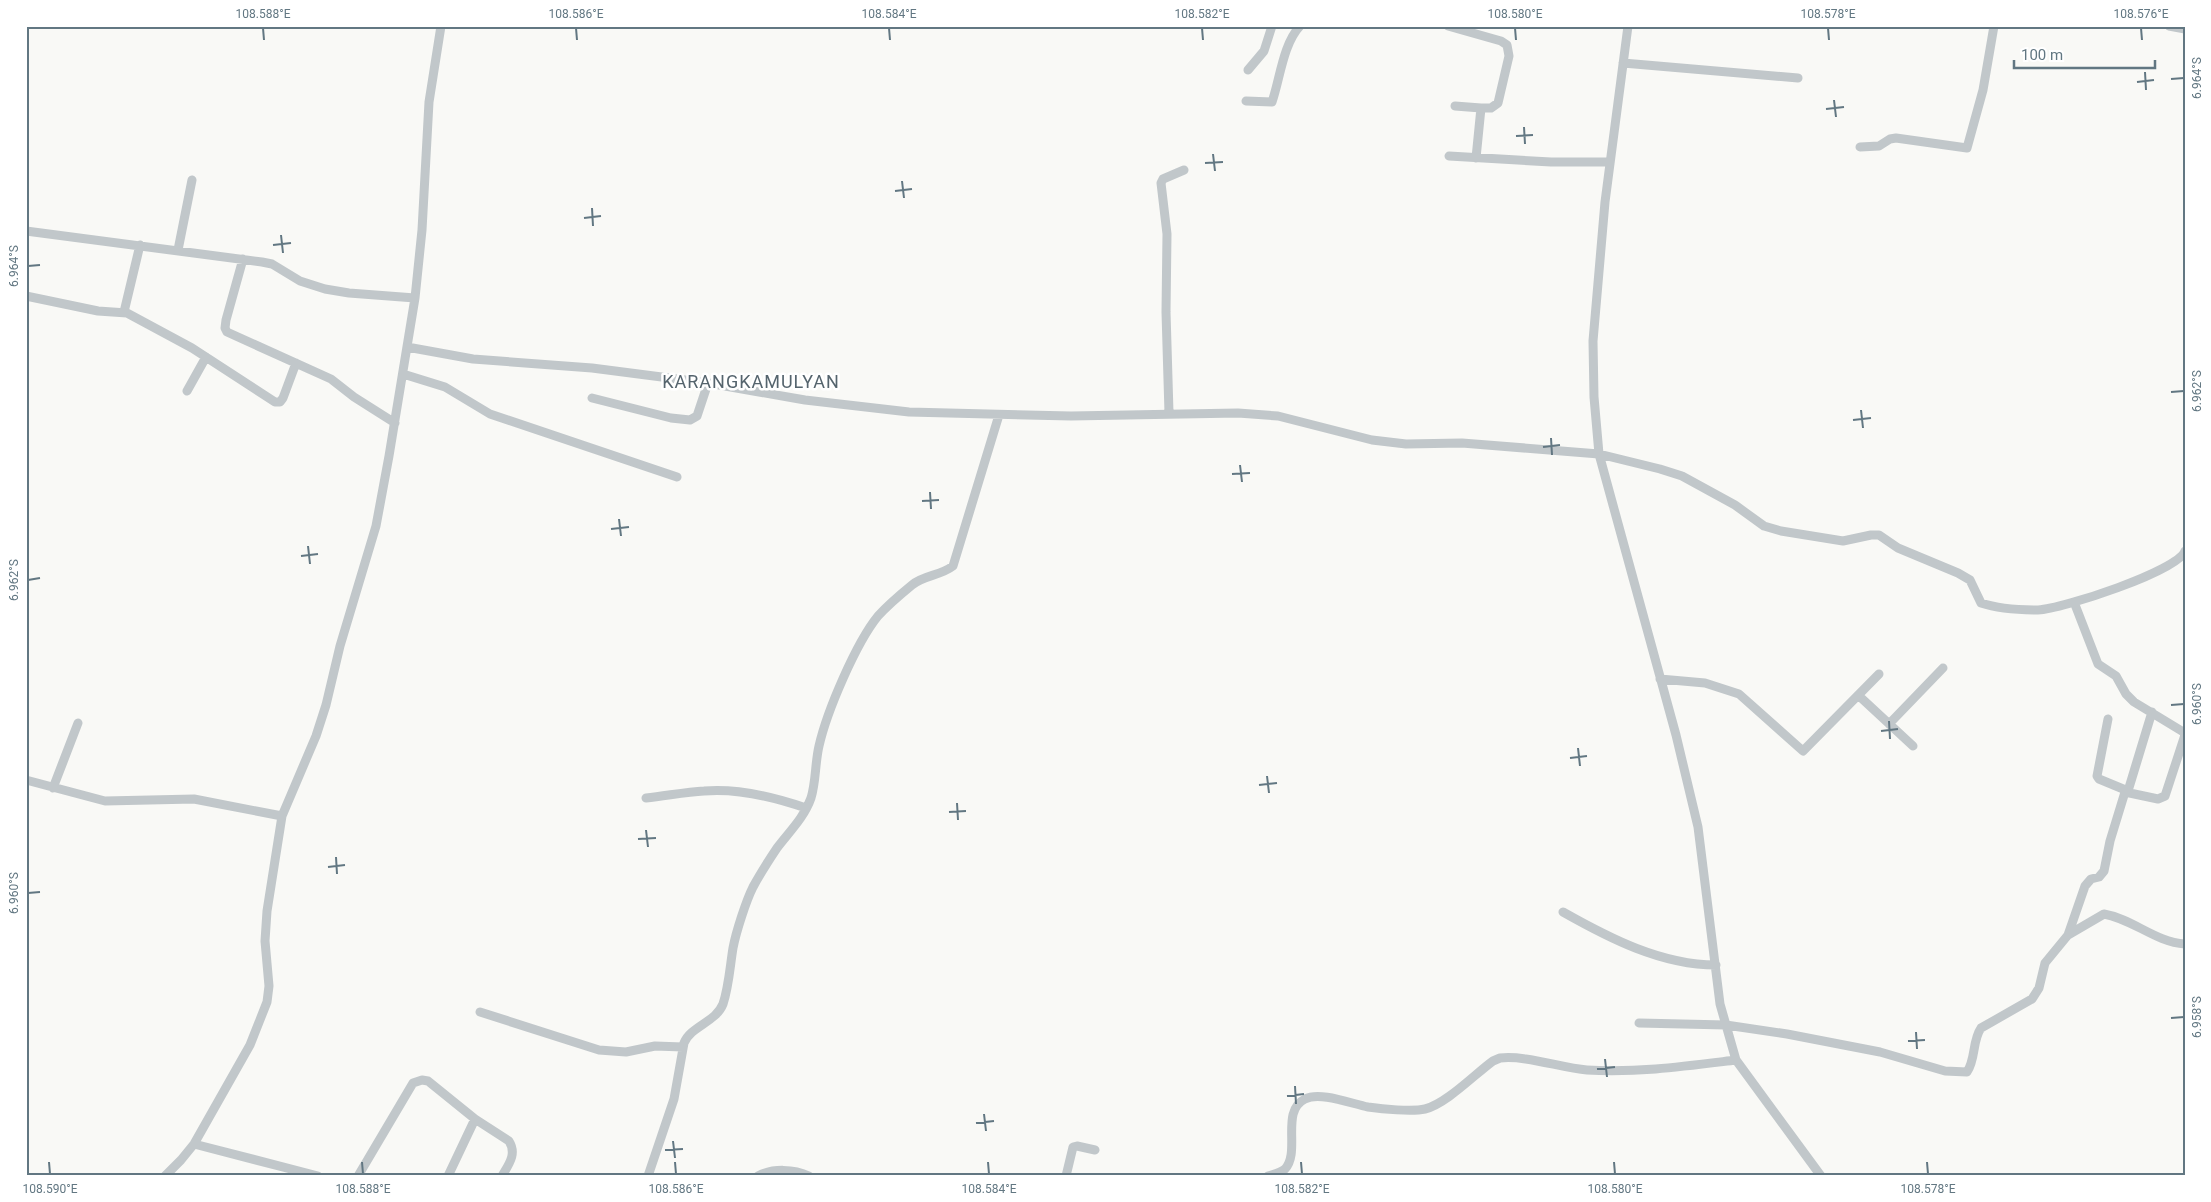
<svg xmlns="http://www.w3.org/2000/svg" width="2211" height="1202" viewBox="0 0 2211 1202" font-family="Roboto,sans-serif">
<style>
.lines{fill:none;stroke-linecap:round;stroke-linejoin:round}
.street{stroke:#c1c7ca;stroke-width:9}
.ticks{fill:none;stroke:#627782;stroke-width:2}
.labels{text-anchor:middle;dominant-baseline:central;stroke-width:5;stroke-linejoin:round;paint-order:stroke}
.quarter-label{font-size:18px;letter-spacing:1px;fill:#55646d;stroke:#fff}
.neatline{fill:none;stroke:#627782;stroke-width:2}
.ticks-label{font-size:12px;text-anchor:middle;fill:#627782}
</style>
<rect width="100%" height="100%" fill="#f9f9f6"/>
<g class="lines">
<!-- street -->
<path class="street" d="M1448 26 1501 41 1507 45 1509 56 1498 103 1491 108H1481
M1628 26 1605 202 1593 341 1594 397 1599 454 1676 735 1698 827 1720 1004 1736 1060 1821 1176
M2169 26 2185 29
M1623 63 1798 78
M1248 70 1264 51 1272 26
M1246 101 1272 102C1280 79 1283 44 1300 26
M1455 106 1481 108 1476 158
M1860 147 1879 146 1890 139 1896 138 1967 148 1983 90 1994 26
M1449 156 1551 162H1610
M26 231 262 262 272 264 300 281 325 289 349 293 415 298
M178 250 192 180
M243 259 226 320 225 328 227 332 331 379 354 397 395 423
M26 296 98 311 127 313 192 348 275 402H280L283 398 296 363
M124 312 140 245
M407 347 473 359 592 368 708 383 805 400 909 412 1071 416 1238 413 1278 416 1372 440 1406 444 1462 443 1599 454 1660 469 1682 476 1735 505 1764 526 1781 531 1843 541 1871 535H1879L1898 548 1958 573 1970 580 1981 603C1999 609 2020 610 2038 610 2062 609 2178 571 2185 551
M403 374 445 387 490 414 677 477
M187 391 206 357
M592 398 671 418 690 420 697 416 708 383
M1169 413 1166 312 1167 234 1161 183 1163 179 1184 170
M2074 602 2098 664 2116 676 2126 694 2134 702 2185 733
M1660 679 1705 683 1739 694 1803 751 1879 674
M1858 695 1913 746
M2108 719 2097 776 2099 779 2128 791 2152 712
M1889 724 1943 668
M26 780 105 801 194 799 282 816
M53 788 78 723
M646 798C666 796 685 792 704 791 738 788 774 797 806 808
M1563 912C1609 938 1661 965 1716 965
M2068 935 2104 914C2133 919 2155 942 2185 944
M480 1012 599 1050 626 1052 655 1046 683 1047
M1639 1023 1726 1025 1787 1034 1880 1052 1945 1071 1967 1072C1976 1059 1972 1041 1981 1028L2032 999 2039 988 2045 963 2068 935 2085 886 2091 879 2099 877 2104 871 2110 841 2125 792 2158 799 2165 796 2185 735
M194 1144 318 1176
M165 1176 181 1160 194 1144 250 1045 267 1002 269 986 265 941 267 911 282 816 316 736 326 705 340 646 376 526 389 456 415 298 422 230 429 102 441 26
M358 1176 413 1083 422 1080 428 1081 475 1119 509 1141C517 1154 509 1164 502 1176
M448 1176 475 1119
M648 1176 674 1099 684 1043C691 1026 716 1022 723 1004 729 986 730 966 733 948 736 932 746 901 753 887 760 874 769 860 777 848 789 832 804 818 811 798 816 782 815 763 819 746 827 711 856 643 878 616 888 605 901 594 912 585 924 575 940 576 953 566L999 415
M758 1176C773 1168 794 1169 809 1176
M1066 1176 1073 1147 1077 1146 1095 1150
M1268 1176C1274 1174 1280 1173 1285 1169 1301 1152 1280 1111 1305 1099 1320 1091 1352 1104 1368 1107 1382 1109 1412 1112 1425 1109 1446 1104 1475 1074 1493 1061L1500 1058C1526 1055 1561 1068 1587 1070 1638 1073 1687 1066 1736 1060"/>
</g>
<!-- ticks -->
<path class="ticks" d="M263 28 264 40M576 28 577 40M889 28 890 40M1202 28 1203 40M1515 28 1516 40M1828 28 1829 40M2141 28 2142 40M2145 72 2146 90M2171 79 2184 78M2137 82 2154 80M1834 100 1836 117M1826 109 1844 107M1524 127 1525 144M1516 136 1533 135M1213 154 1215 171M1205 163 1223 162M902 181 904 198M895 191 912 189M592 208 593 226M584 218 601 216M281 235 283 253M273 245 291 243M28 266 40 265M2171 392 2184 391M1861 410 1863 428M1853 420 1871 418M1551 438 1552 455M1543 447 1560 445M1240 465 1242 482M1232 474 1250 473M930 492 931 509M922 501 939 500M619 519 621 536M611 529 629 527M308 546 310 564M301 556 318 554M28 580 40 578M2171 705 2184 704M1889 721 1890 739M1881 731 1898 729M1578 748 1580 766M1570 758 1587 756M1267 776 1269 793M1259 785 1277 783M957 803 958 820M949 812 966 811M646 830 648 847M638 839 656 838M336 857 337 874M328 867 345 865M28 893 40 892M2171 1018 2184 1017M1916 1032 1917 1049M1908 1041 1925 1040M1605 1059 1607 1077M1597 1069 1615 1067M1295 1086 1296 1104M1287 1096 1304 1094M984 1114 986 1131M976 1123 994 1121M673 1141 675 1158M665 1150 683 1149M49 1162 50 1174M362 1162 363 1174M675 1162 676 1174M988 1162 989 1174M1301 1162 1302 1174M1614 1162 1615 1174M1927 1162 1928 1174"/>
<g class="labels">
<!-- quarter labels -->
<g class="quarter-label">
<text x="751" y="381">KARANGKAMULYAN</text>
</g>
</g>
<!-- border -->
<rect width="2211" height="1202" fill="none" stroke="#ffffff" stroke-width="55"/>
<!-- scale -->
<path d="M2014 60v8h141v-8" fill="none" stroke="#627782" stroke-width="2.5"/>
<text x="2021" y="60" font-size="15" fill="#627782" stroke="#ffffff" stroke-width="4" paint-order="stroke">100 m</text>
<rect x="28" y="28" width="2156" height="1146" class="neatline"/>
<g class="ticks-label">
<text x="263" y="18">108.588°E</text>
<text x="576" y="18">108.586°E</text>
<text x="889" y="18">108.584°E</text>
<text x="1202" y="18">108.582°E</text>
<text x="1515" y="18">108.580°E</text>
<text x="1828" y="18">108.578°E</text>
<text x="2141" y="18">108.576°E</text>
<text transform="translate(2197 78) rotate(-90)" y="4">6.964°S</text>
<text transform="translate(14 266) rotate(-90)" y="4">6.964°S</text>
<text transform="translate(2197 391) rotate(-90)" y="4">6.962°S</text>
<text transform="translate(14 580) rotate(-90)" y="4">6.962°S</text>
<text transform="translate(2197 704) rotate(-90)" y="4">6.960°S</text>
<text transform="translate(14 893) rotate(-90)" y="4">6.960°S</text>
<text transform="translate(2197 1017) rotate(-90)" y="4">6.958°S</text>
<text x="50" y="1193">108.590°E</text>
<text x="363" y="1193">108.588°E</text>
<text x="676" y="1193">108.586°E</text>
<text x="989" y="1193">108.584°E</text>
<text x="1302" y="1193">108.582°E</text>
<text x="1615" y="1193">108.580°E</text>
<text x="1928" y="1193">108.578°E</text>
</g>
</svg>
